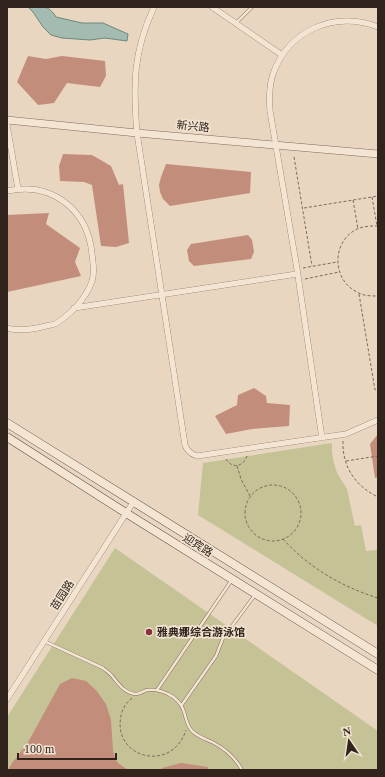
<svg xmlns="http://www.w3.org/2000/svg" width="385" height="777" viewBox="0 0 385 777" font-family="'Times New Roman','Noto Sans SC',serif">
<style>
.green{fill:#c5c396}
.water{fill:#a3bbb0;stroke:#6c887c}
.building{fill:#c38d7b}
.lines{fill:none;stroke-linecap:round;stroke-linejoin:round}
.service-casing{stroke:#80695b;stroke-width:3.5}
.minor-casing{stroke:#80695b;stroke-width:6}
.tertiary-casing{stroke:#80695b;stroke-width:8}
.secondary-casing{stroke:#614a3e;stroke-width:9}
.path{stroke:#80695b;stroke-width:1;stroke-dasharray:3 2;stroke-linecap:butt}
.service{stroke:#f4e5d3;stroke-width:2.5}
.minor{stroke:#f4e5d3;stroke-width:5.5}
.tertiary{stroke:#f4e5d3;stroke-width:7}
.secondary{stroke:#f4e5d3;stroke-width:8}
.poi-dot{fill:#88313f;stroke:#f1e2d0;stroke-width:1.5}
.labels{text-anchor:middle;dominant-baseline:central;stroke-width:3.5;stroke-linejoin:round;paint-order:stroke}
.street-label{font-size:11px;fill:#31241d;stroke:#f1e2d0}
.poi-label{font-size:11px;font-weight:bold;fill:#31241d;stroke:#f1e2d0;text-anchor:start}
</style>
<rect width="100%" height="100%" fill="#e8d6c1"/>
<!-- green -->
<path class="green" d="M332 443V453L334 463 337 473 347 489 355 526 361 525 366 551 378 550V626L198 515 203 463Z
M115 548 378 731V770H7V717Z"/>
<!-- water -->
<path class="water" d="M28 7C42 7 48 4 56 17L82 23H103L128 34 127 41 105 38 90 40 62 38 51 35 43 27 33 12Z"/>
<!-- building -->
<path class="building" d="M28 56 46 59 62 56 105 61 106 76 100 87 83 85 67 83 54 103 38 105 17 82Z
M63 154 92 155 111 166 119 185 123 184 129 243 116 247 101 246 99 232 92 185 84 182 60 181 59 166Z
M166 164 251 172 250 193 170 206 163 199 160 192 159 185 161 177Z
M49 213 46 224 80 248 75 262 81 276 7 292V215Z
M248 235 252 240 254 252 251 259 194 266 189 261 187 250 191 244Z
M254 388 266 396 267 403 290 405 289 426 252 429 226 434 215 416 237 405 238 395Z
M378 434V477L375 478 370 444Z
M72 678 86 681 96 690 106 704 111 720 113 750 115 758 118 763 128 770H8L12 763 27 744 60 684Z
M181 763 208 767V770H162V768Z"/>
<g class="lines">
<defs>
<path id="service" d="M236 23 252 7
M44 641 103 668C106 671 110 673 112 676 119 684 124 693 136 694 140 694 144 691 147 690 154 689 162 691 168 694 175 697 182 704 184 712 186 718 187 726 192 731 198 737 206 739 214 743 225 749 236 759 242 770
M157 690 231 581
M181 706 216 656 223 638 255 595"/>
<path id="minor" d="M154 7C133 52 133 85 137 133L185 445C187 451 191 454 197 456L346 434 378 420
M212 7 282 55
M7 125 18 189
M7 191C52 181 88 210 92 254 93 263 95 272 92 281 89 291 83 299 76 307 70 313 62 320 55 324 52 325 49 325 46 326 34 329 19 332 7 328
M74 308 297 274
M322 438 297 269 270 111C269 98 269 86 273 74 288 30 336 10 378 27
M7 699 134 501"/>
<path id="tertiary" d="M7 120 137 133 378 154"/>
<path id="secondary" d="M7 423 378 654
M7 437 126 513 378 670"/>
</defs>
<!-- service casing -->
<use href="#service" class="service-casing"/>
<!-- minor casing -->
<use href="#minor" class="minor-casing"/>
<!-- tertiary casing -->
<use href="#tertiary" class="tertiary-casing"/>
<!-- secondary casing -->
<use href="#secondary" class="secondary-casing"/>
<!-- path -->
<path class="path" d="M294 157 312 266
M372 197 377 226
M353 200 358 229
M304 208 378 196
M378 226C371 226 364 226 357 229 331 242 332 280 357 292 363 296 371 296 378 296
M303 268 337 262
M305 279 339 272
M359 294 375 390 378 389
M343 441C342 466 355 486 378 497
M226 459C232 469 243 467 247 456
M346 461 378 456
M237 466 241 479 250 496
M245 513a28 28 0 1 1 56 0a28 28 0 1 1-56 0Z
M283 539C308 567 342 587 378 598
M132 698C126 703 122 709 121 716 112 758 172 774 186 730"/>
<!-- service -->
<use href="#service" class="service"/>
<!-- minor -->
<use href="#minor" class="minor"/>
<!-- tertiary -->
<use href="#tertiary" class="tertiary"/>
<!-- secondary -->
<use href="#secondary" class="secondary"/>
</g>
<!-- markers -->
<circle class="poi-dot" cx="149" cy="632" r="4"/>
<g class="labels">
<!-- street labels -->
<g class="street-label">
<text transform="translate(193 126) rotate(5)">新兴路</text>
<text transform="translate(198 545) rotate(32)">迎宾路</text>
<text transform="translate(62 595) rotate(-57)">苗园路</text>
</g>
<!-- poi labels -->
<g class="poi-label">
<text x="157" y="632">雅典娜综合游泳馆</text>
</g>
</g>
<!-- border -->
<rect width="385" height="777" fill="none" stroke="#31241d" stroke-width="16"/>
<!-- north arrow -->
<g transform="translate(349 741) rotate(347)" stroke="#f1e2d0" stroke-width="3" paint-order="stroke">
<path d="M0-3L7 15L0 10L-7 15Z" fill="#31241d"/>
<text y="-6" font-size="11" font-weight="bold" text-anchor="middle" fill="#31241d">N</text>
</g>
<!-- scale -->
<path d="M18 753v6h98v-6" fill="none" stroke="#31241d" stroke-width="2"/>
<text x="24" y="753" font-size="12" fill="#31241d" stroke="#f1e2d0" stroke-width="3" paint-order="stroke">100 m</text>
</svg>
